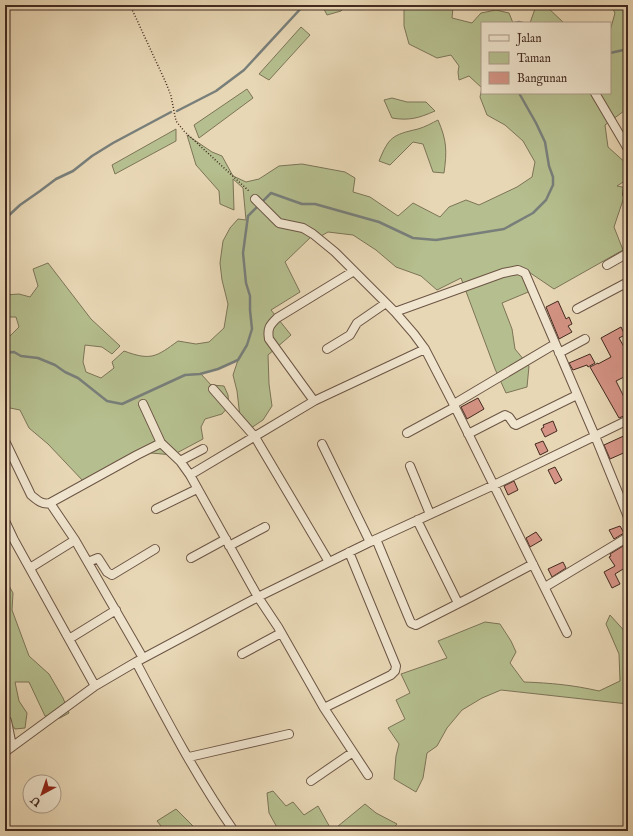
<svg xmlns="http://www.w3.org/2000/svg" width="633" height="836" viewBox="0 0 633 836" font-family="'IM FELL English',serif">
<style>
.green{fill:#b5be8e;stroke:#7c7457}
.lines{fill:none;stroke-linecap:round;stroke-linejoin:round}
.stream{stroke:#787f7b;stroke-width:2.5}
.building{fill:#d49384;stroke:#432a20}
.minor-casing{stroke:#6c5545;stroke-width:10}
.path{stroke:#432a20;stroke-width:1.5;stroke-dasharray:1 2;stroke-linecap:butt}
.minor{stroke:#f0e5cf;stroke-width:8}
</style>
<rect width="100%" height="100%" fill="#e8d7b5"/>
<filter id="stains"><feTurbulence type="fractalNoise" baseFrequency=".005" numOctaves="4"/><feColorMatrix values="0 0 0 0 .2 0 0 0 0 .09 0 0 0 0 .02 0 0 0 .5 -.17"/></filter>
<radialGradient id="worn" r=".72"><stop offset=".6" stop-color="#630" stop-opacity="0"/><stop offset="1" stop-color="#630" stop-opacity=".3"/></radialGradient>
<!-- green -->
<path class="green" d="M322 5H347L341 11 327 15Z
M404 5H457L453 7 452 18 472 23 481 13 496 10 509 13 513 23H482V93H610V31L615 13 611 5H628V76L626 77 628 84V108L605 125 608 147 628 165V179L617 186 627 188 614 227 623 250 554 289 520 266 533 290 502 303 512 329 515 349 529 366 527 387 506 393 495 369 461 278 437 290 421 276 396 267 376 250 353 235 328 232 316 239 313 235 285 262 300 292 271 310 291 335 268 355 269 384 272 406 263 420 245 432 240 417 237 391 233 375 238 360 218 369 201 374 211 385 224 386 228 395 229 406 222 414 205 419 201 427 203 439 173 455 151 453 126 460 84 482 48 444 29 428 20 410 5 407V341L19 327 16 317H5V295L19 294 30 297 38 286 33 269 48 263 91 319 120 346 112 354 102 347 85 345 83 362 86 372 101 378 114 368 112 362 124 351C151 361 156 357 178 341L196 344 209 342 224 328 228 304 222 280 220 263 223 241 230 228 238 219 246 220 243 188 233 179 234 210 220 204 219 191 196 165 187 135 212 152 222 156 233 176 246 182 259 179 279 166 302 164 345 172 355 178 353 192 370 197 398 216 413 203 440 217 449 207 466 200 479 205 517 187 532 177 535 162 523 141 505 125 487 115 480 97 482 88 469 76 459 80 458 72 459 66 451 55 437 58 409 44 404 26Z
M536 6 547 7 564 23H530Z
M301 27 310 35 269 80 259 74Z
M247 89 253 98 199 138 194 125Z
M392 98 407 102H426L435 111C419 118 409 121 392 118L384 100Z
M438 120C447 141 447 151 444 173L433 172 423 144 413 142 390 165 379 161C389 137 392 135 418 129 425 127 432 123 438 120Z
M176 129V141L115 174 112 165Z
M5 579 13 593 12 610 29 656 49 674 63 698 69 713 60 718 45 716 29 682H15L19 701 27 713 25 728 15 729 7 718 5 712Z
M610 615 628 635V704L501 690 482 698 462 710 447 728 437 746 427 753 423 778 416 792 394 779 396 756 399 744 388 728 405 719 396 700 410 693 401 674 447 658 438 641 485 622 500 624 511 641 516 652 510 663 524 682C551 683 573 685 599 691L620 681 619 654 606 624Z
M273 791 286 806 293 802 304 815 318 806 332 831 365 804 376 813 397 824 391 831H279L269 813 267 793Z
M176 809 198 831H165L157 821Z"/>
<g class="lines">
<!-- stream -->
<path class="stream" d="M514 23 519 22 523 23
M610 53 628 49
M177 111 216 91 244 70 304 5
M5 219 20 205 40 191 56 179 73 171 92 156 113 143 171 112
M5 353 14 352 21 356 38 358 55 365 65 372 78 378 107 401 122 404 185 375 200 374 218 369 238 360 247 345 252 329 250 310V296L246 283 243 253 248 216 271 193 302 204H315L379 222 413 238 436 240 504 229 533 213 546 200 553 185V177L549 166 545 142 536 123 519 93"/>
</g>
<!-- building -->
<path class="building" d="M558 301 566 319 569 317 572 324 568 326 572 332 559 339 546 307Z
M621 327 625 335 619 338 628 354V359L624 361 628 369V375L616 381 625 399 628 398V414L619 418 590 367 598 363V364L611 357 601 338Z
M590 354 595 363 588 367 587 365 573 370 569 363Z
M478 398 484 409 467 419 461 407Z
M553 421 557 431 545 437 541 429 544 427 543 425Z
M628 434V451L610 459 604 445Z
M543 441 548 451 540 455 535 444Z
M555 467 562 480 555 484 548 470Z
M514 481 518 490 508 495 504 486Z
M620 526 624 533 614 539 609 530Z
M536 532 542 540 530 547 526 538Z
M628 543V566L615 574 620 584 612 588 604 572 615 566 609 557 611 556 610 554Z
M563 562 566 568 552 577 548 569Z"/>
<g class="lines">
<defs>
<path id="minor" d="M595 93 628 149
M628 187 627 194 628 196
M255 199 279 223 303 228 313 234 335 252 395 312 414 334 425 349 455 407 567 633
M607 265 628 253
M577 309 628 282
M395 312 503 273 518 270 525 273 595 436 628 517
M327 349 350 335 357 323 386 303
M559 353 585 339
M213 389 255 437 329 562
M314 401 269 339C267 328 270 325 277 318L354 271
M143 404 161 443
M454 404 555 344
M407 433 455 407
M468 434 505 415 509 417 514 424 516 425 577 395
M5 441 31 495C37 500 42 505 50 503L137 455 161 443 180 461 190 475 258 597 278 627 324 708 368 775
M322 444 370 542
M180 461 203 449
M410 466 430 514
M190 475 314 401 425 349
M50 503 75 540 143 658
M156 509 197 489
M417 520 458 603
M5 521 14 540 95 686
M376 539 408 616 411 623 416 625 473 596 533 564
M229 546 265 527
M191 558 226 539
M88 562 98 558 107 572 112 575 155 549
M30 568 75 540
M545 587 628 537
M69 639 116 610
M242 654 281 633
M136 662C166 719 197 778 234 831
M324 708 391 675 395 671 396 666 349 552
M7 721 12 746
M5 752 95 686 136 662 258 597 370 542 494 485 628 420
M189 757 289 734
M311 781 353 752"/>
</defs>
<!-- minor casing -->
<use href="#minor" class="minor-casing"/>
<!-- path -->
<path class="path" d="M130 5 166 83 171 96 176 121 184 131 250 192"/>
<!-- minor -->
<use href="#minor" class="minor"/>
</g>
<!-- margin -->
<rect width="633" height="836" fill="none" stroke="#e8d7b5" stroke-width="20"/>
<rect x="6" y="6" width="621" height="824" fill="none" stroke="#432a20" stroke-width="2"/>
<rect x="10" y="10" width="613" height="816" fill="none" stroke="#432a20"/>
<!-- legend -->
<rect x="481" y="22" width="130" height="72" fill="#f0e5cf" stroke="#ab9a89"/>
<rect x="489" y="35" width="20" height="6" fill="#f0e5cf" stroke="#ab9a89"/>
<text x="517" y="42" font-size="12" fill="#432a20">Jalan</text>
<rect x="489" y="52" width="20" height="12" fill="#b5be8e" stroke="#ab9a89"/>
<text x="517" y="62" font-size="12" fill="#432a20">Taman</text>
<rect x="489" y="72" width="20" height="12" fill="#d49384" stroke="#ab9a89"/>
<text x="517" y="82" font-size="12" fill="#432a20">Bangunan</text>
<!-- north arrow -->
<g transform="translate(42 794) rotate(220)"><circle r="19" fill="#f0e5cf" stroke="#ab9a89"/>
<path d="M0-3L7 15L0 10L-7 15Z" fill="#8f2418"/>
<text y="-6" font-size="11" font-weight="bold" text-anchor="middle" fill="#432a20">U</text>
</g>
<rect width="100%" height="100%" filter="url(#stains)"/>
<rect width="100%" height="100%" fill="url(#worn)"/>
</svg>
